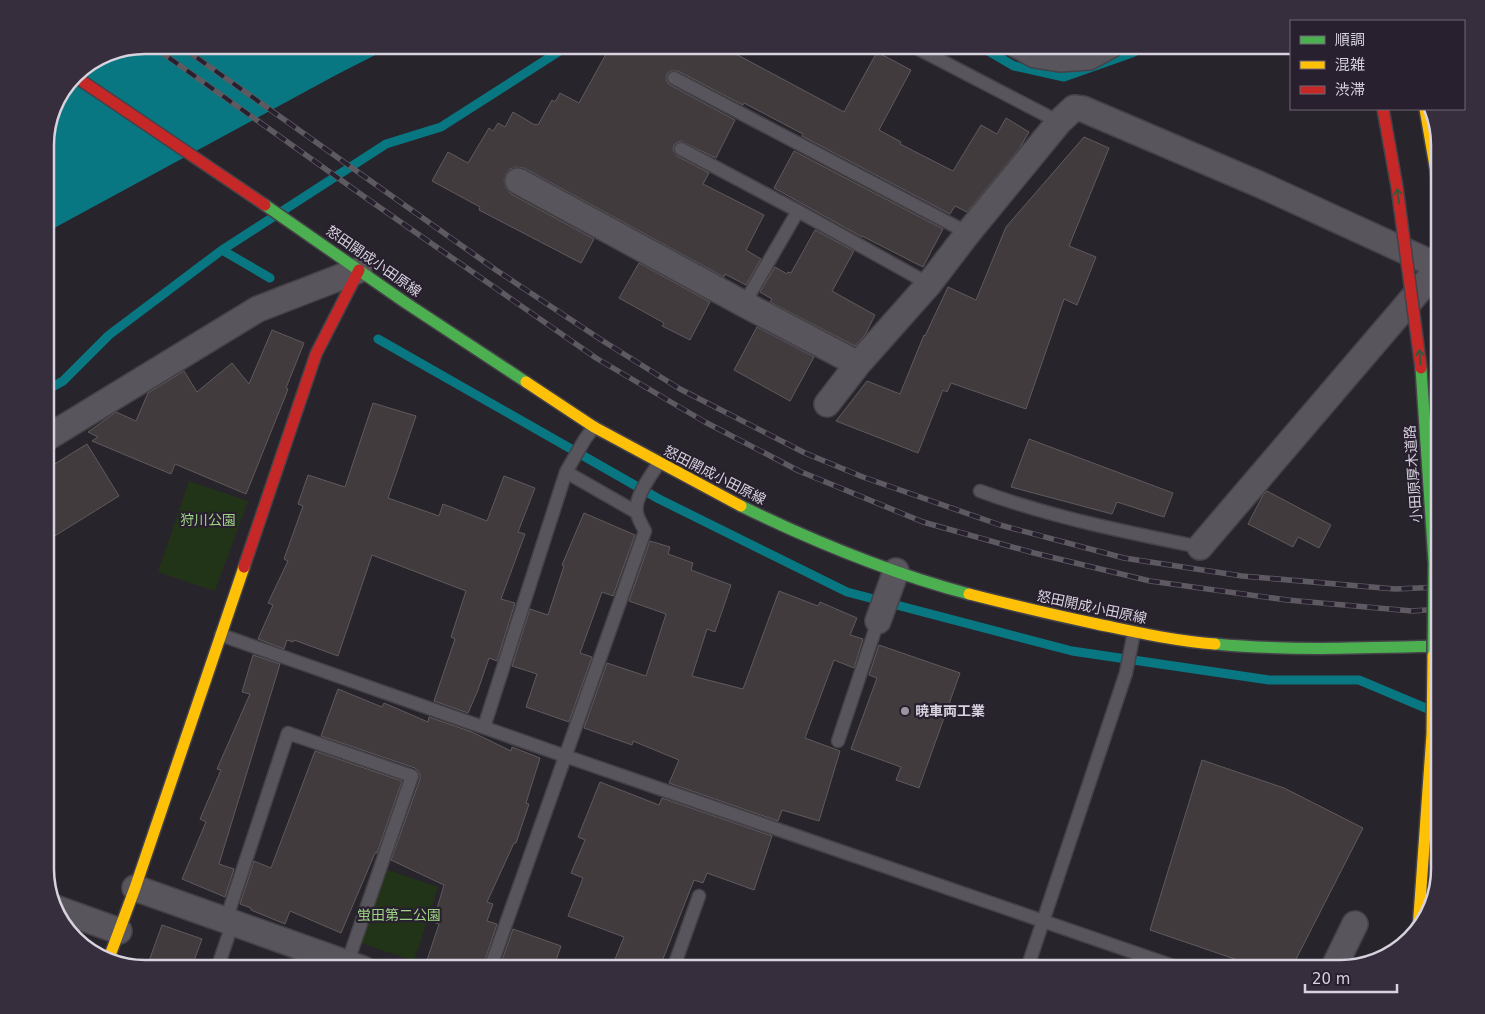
<svg xmlns="http://www.w3.org/2000/svg" width="1485" height="1014" viewBox="0 0 1485 1014" font-family="'DejaVu Sans','Noto Sans JP',sans-serif">
<style>
.green{fill:#223417}
.water{fill:#097782}
.lines{fill:none;stroke-linecap:round;stroke-linejoin:round}
.stream{stroke:#097782;stroke-width:9}
.building{fill:#413b3d;stroke:#605a5c}
.lane-casing{stroke:#444148;stroke-width:15}
.street-casing{stroke:#444148;stroke-width:28}
.fast-casing{stroke:#444148;stroke-width:14}
.slow-casing{stroke:#444148;stroke-width:14}
.jam-casing{stroke:#444148;stroke-width:14}
.lane{stroke:#58555c;stroke-width:12}
.street{stroke:#58555c;stroke-width:25}
.fast{stroke:#4caf50;stroke-width:11}
.slow{stroke:#ffc107;stroke-width:11}
.jam{stroke:#c62828;stroke-width:11}
.rail-casing{stroke:#5e5a61;stroke-width:5.5}
.rail{stroke:#28202f;stroke-width:4;stroke-dasharray:11;stroke-linecap:butt}
.fast-bridge-casing{stroke:#444148;stroke-width:14;stroke-linecap:butt}
.slow-bridge-casing{stroke:#444148;stroke-width:14;stroke-linecap:butt}
.jam-bridge-casing{stroke:#444148;stroke-width:14;stroke-linecap:butt}
.fast-bridge{stroke:#4caf50;stroke-width:11}
.slow-bridge{stroke:#ffc107;stroke-width:11}
.jam-bridge{stroke:#c62828;stroke-width:11}
.oneway{stroke:#36593c}
.poi-dot{fill:#9a959f;stroke:#28202f;stroke-width:2}
.labels{text-anchor:middle;dominant-baseline:central;stroke-width:4.5;stroke-linejoin:round;paint-order:stroke}
.street-label{font-size:14px;fill:#d7d2dd;stroke:#28202f}
.park-label{font-size:14px;fill:#9fd483;stroke:#28202f}
.poi-label{font-size:14px;font-weight:bold;fill:#d7d2dd;stroke:#28202f;text-anchor:start}
.rim{fill:none;stroke:#d7d2dd;stroke-width:2.5}
</style>
<rect width="100%" height="100%" fill="#28242c"/>
<!-- green -->
<path class="green" d="M189 481 248 501 215 591 158 572Z
M385 869 438 887 414 961 361 943Z"/>
<!-- water -->
<path class="water" d="M144 45H395L336 75 45 233V138L53 106 74 74 107 52Z"/>
<g class="lines">
<!-- stream -->
<path class="stream" d="M978 45 1014 66 1064 77 1132 53 1147 45
M222 250 270 278
M378 339 659 499 847 592 1072 651 1269 680H1359L1428 709
M45 391 63 381 109 335 222 250 386 144 441 127 569 45"/>
</g>
<!-- building -->
<path class="building" d="M611 45H719L844 112 877 52 911 70 879 130 901 142 900 144 953 171 981 125 997 134 1006 118 1029 132 1019 149 967 212 955 206 950 214 802 136 803 134 744 103 743 105 678 71H670L667 74 666 78 667 82 670 85 735 120 716 158 681 141 677 142 674 145 673 150 677 156 709 173 703 184 764 215 746 250 761 259 746 285 725 274 724 277 524 168 517 167 510 169 506 174 504 181 506 188 511 194 594 239 581 263 479 210 480 207 432 181 448 152 468 163 489 128 493 131 498 123 505 127 513 112 535 125 536 124 538 125 552 100 555 102 560 93 579 103Z
M1084 137 1109 148 1069 246 1096 257 1077 305 1064 299 1026 409 951 383 947 392 943 390 918 453 836 421 867 381 900 394 924 335 925 336 948 287 976 300 1006 227Z
M794 151 943 229 923 267 862 236V237L774 188Z
M815 230 854 251 832 291 875 315 865 335 855 346 770 302 772 299 760 292 775 267 787 274 788 272 791 273Z
M639 263 710 302 690 340 662 326 664 323 619 298Z
M757 327 814 357 790 401 734 370Z
M272 330 304 343 286 388 288 389 285 397 246 494 175 464 171 474 92 441 98 437 88 432 116 412 136 421 148 393 184 371 197 392 232 363 249 384Z
M373 403 416 416 388 498 439 516 443 504 487 521 504 476 535 488 518 532 525 534 501 599 515 603 497 661 489 658 478 690 468 713 434 701 455 639 451 637 466 591 372 555 338 656 294 640 293 642 287 640 284 649 258 639 273 605 268 603 288 561 284 559 303 506 298 504 308 475 345 487Z
M1029 439 1173 493 1164 517 1117 502 1112 514 1011 487Z
M87 444 119 496 45 542V470Z
M1267 491 1331 525 1319 548 1298 537 1293 547 1248 524 1263 495Z
M584 513 635 535 613 596 602 592 580 653 592 657 569 722 526 707 537 674 512 666 530 609 548 615 564 566 562 565Z
M650 541 670 547 668 554 693 563 691 570 731 585 715 632 707 629 692 676 743 689 779 591 818 606 820 602 857 618 850 635 863 639 854 668 834 660 805 738 840 751 819 821 782 810 778 821 669 783 679 760 633 741 632 745 584 728 607 663 646 676 666 614 629 601Z
M879 645 960 673 919 788 896 780 901 767 851 749 877 678 869 675Z
M253 655 280 664 219 864 234 869 225 897 182 879 206 822 200 819 221 770 217 769 250 694 242 692Z
M338 689 382 707 384 703 428 722 429 717 472 732 511 751 512 747 540 758 526 803 529 804 516 843H514L487 902 493 904 487 921 497 924 482 969H424L439 924 433 922 444 885 391 860 420 779V774L415 768 321 736Z
M315 751 402 781 377 853H375L341 933 290 911 285 924 251 910V908L240 904 254 861 271 868Z
M1202 760 1284 788 1363 828 1291 969H1264L1150 930Z
M600 782 659 805 662 798 772 836 754 890 707 873 703 883 694 880 659 969H611L624 937 568 916 583 878 571 873 585 840 578 837Z
M162 925 202 939 191 969H171L149 961Z
M513 929 561 946 553 969H499Z"/>
<g class="lines">
<defs>
<path id="lane" d="M911 45 1059 122
M674 78 968 233
M681 149 798 211 929 284
M744 304 798 211
M566 472 636 512
M980 491C1051 517 1125 532 1200 547
M221 635 565 756 1182 969
M484 727 566 472 585 439 594 427
M838 741 878 621
M226 920 288 733 412 776 347 964
M217 969 233 922
M490 969 645 531C642 525 638 519 637 513 633 499 651 475 659 463
M673 969 699 896
M1027 969 1126 673 1134 632"/>
<path id="street" d="M1017 45 1035 55 1060 59 1089 57 1111 45
M518 181 744 304 858 364
M827 404 858 364 929 284 968 233 1059 122 1074 108 1083 109 1261 185 1440 267
M45 439 258 309 359 270
M1200 547 1440 266
M878 621 896 571
M135 888 363 969
M55 908 119 931
M1333 969 1355 924"/>
<path id="fast" d="M265 205 406 303 526 382
M741 506C815 542 890 573 969 594
M1215 644C1290 651 1365 648 1440 646"/>
<path id="slow" d="M1425 109 1440 195
M526 382 594 427 741 506
M969 594C1012 605 1054 615 1097 624 1136 632 1175 641 1215 644
M109 958 135 888 244 567"/>
<path id="jam" d="M73 75 265 205
M244 567 316 354 359 270"/>
</defs>
<!-- lane casing -->
<use href="#lane" class="lane-casing"/>
<!-- street casing -->
<use href="#street" class="street-casing"/>
<!-- fast casing -->
<use href="#fast" class="fast-casing"/>
<!-- slow casing -->
<use href="#slow" class="slow-casing"/>
<!-- jam casing -->
<use href="#jam" class="jam-casing"/>
<!-- lane -->
<use href="#lane" class="lane"/>
<!-- street -->
<use href="#street" class="street"/>
<!-- fast -->
<use href="#fast" class="fast"/>
<!-- slow -->
<use href="#slow" class="slow"/>
<!-- jam -->
<use href="#jam" class="jam"/>
<defs>
<path id="rail" d="M151 45 369 200 596 358 705 422 799 471 923 522 1034 553 1150 581 1287 600 1412 611 1440 609
M179 45 496 270 603 341 680 389 805 453 863 477 1000 525 1124 558 1242 576 1395 589 1440 587"/>
</defs>
<!-- rail casing -->
<use href="#rail" class="rail-casing"/>
<!-- rail -->
<use href="#rail" class="rail"/>
<defs>
<path id="fast-bridge" d="M1421 368 1434 563 1433 656"/>
<path id="slow-bridge" d="M1418 930 1432 734 1433 656"/>
<path id="jam-bridge" d="M1383 109 1397 187 1421 368"/>
</defs>
<!-- fast-bridge casing -->
<use href="#fast-bridge" class="fast-bridge-casing"/>
<!-- slow-bridge casing -->
<use href="#slow-bridge" class="slow-bridge-casing"/>
<!-- jam-bridge casing -->
<use href="#jam-bridge" class="jam-bridge-casing"/>
<!-- fast-bridge -->
<use href="#fast-bridge" class="fast-bridge"/>
<!-- slow-bridge -->
<use href="#slow-bridge" class="slow-bridge"/>
<!-- jam-bridge -->
<use href="#jam-bridge" class="jam-bridge"/>
</g>
<!-- one-way arrows -->
<defs><path id="oneway-shaft" d="M-6 0H5M1.5-3L5.5 0L1.5 3" fill="none" stroke-width="1.6" stroke-linecap="round" stroke-linejoin="round" transform="scale(1.25)"/></defs>
<g class="oneway">
<use href="#oneway-shaft" transform="translate(1398 196) rotate(-98)"/>
<use href="#oneway-shaft" transform="translate(1420 357) rotate(-95)"/>
</g>
<!-- markers -->
<circle class="poi-dot" cx="905" cy="711" r="5"/>
<g class="labels">
<!-- street labels -->
<g class="street-label">
<text transform="translate(374 261) rotate(35)">怒田開成小田原線</text>
<text transform="translate(1413 474) rotate(-94)">小田原厚木道路</text>
<text transform="translate(715 475) rotate(27)">怒田開成小田原線</text>
<text transform="translate(1092 607) rotate(12)">怒田開成小田原線</text>
</g>
<!-- park labels -->
<g class="park-label">
<text x="208" y="520">狩川公園</text>
<text x="399" y="915">蛍田第二公園</text>
</g>
<!-- poi labels -->
<g class="poi-label">
<text x="915" y="711">暁車両工業</text>
</g>
</g>
<!-- crop -->
<path d="M0 0H1485V1014H0ZM145 54H1340A91 91 0 0 1 1431 145V869A91 91 0 0 1 1340 960H145A91 91 0 0 1 54 869V145A91 91 0 0 1 145 54Z" fill="#362e3d" fill-rule="evenodd"/>
<path class="rim" d="M145 54H1340A91 91 0 0 1 1431 145V869A91 91 0 0 1 1340 960H145A91 91 0 0 1 54 869V145A91 91 0 0 1 145 54Z"/>
<!-- legend -->
<rect x="1290" y="20" width="175" height="90" fill="#28202f" stroke="#6e6775"/>
<rect x="1300" y="36" width="25" height="8" fill="#4caf50" stroke="#6e6775"/>
<text x="1335" y="45" font-size="15" fill="#d7d2dd">順調</text>
<rect x="1300" y="61" width="25" height="8" fill="#ffc107" stroke="#6e6775"/>
<text x="1335" y="70" font-size="15" fill="#d7d2dd">混雑</text>
<rect x="1300" y="86" width="25" height="8" fill="#c62828" stroke="#6e6775"/>
<text x="1335" y="95" font-size="15" fill="#d7d2dd">渋滞</text>
<!-- scale -->
<path d="M1305 984v8h92v-8" fill="none" stroke="#d7d2dd" stroke-width="2.5"/>
<text x="1312" y="984" font-size="15" fill="#d7d2dd" stroke="#28202f" stroke-width="4" paint-order="stroke">20 m</text>
</svg>
